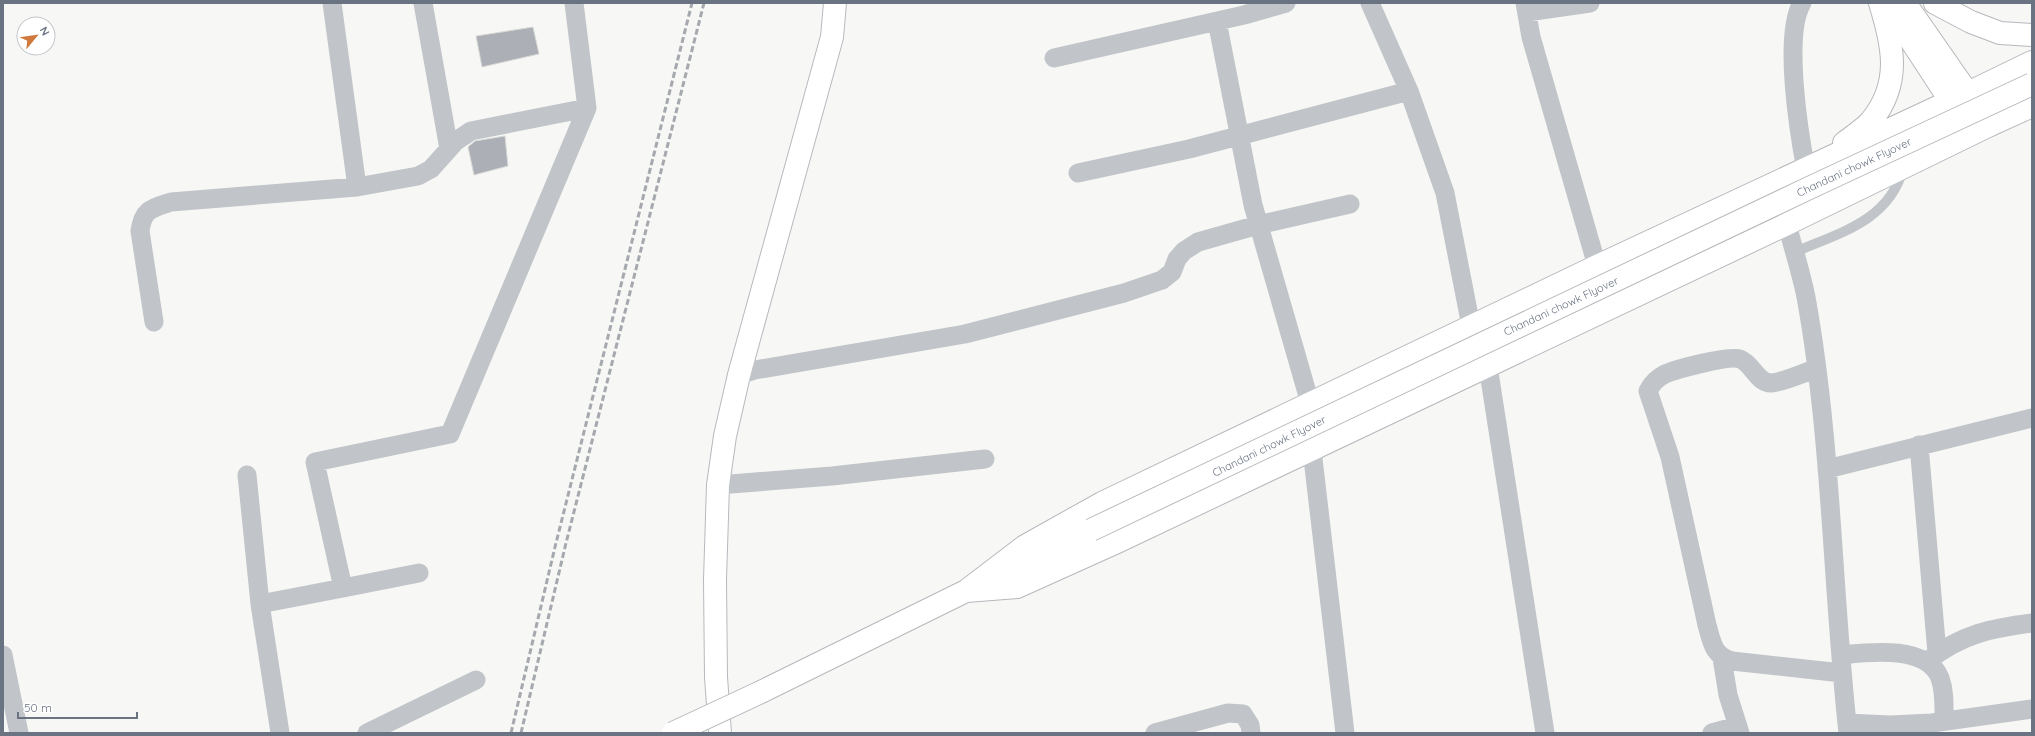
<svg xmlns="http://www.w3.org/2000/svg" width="2035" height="736" viewBox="0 0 2035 736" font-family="Quicksand,sans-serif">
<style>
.building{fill:#acb0b6;stroke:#d9d9d7}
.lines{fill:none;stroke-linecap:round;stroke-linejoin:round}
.secondary-casing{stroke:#b6b9be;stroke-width:24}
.primary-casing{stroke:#b7b9bd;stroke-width:24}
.highway-casing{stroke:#b6b8bc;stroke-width:24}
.lane{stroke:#c1c4c8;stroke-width:10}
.street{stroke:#c1c4c8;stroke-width:19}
.secondary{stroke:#fff;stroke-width:22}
.primary{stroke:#fff;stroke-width:22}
.highway{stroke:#fff;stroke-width:22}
.rail{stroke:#a5a8ae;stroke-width:3;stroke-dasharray:6 3;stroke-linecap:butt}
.primary-bridge-casing{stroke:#b7b9bd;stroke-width:24;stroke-linecap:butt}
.highway-bridge-casing{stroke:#b6b8bc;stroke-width:24;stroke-linecap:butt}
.primary-bridge{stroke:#fff;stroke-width:22}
.highway-bridge{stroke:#fff;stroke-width:22}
.labels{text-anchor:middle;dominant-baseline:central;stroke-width:4;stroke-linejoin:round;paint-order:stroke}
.street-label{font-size:11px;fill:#6a7382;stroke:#fff}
</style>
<rect width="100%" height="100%" fill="#f7f7f5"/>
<!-- building -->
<path class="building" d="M533 27 539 54 482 67 476 36Z
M505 136 508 166 474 175 468 147 475 141Z"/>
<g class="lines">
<defs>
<path id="secondary" d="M720 733 716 677 715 580 718 485 725 436 739 375 832 37 835 3"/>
<path id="primary" d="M1968 93 2032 62
M1990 125 2032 106
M989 579 1091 530"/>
<path id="highway" d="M1935 3 1971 22 2000 33 2032 35
M1887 4 1959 114
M1844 143C1853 136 1864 129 1871 121 1902 83 1893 45 1880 3
M966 591 1017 587 1117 542 1787 224 1990 125 1905 3
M763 691 966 591 1025 546 1102 503 1597 266 1968 93"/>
</defs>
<!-- secondary casing -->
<use href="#secondary" class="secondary-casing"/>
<!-- primary casing -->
<use href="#primary" class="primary-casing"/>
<!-- highway casing -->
<use href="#highway" class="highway-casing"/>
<!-- lane -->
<path class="lane" d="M1795 252C1839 233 1889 221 1903 169"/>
<!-- street -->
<path class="street" d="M332 3 357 187
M423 3 449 149
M1370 3 1409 91 1445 193 1471 326
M1525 3 1531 37 1597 266
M1802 3C1783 35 1799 133 1806 170
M1527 12 1590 3
M1217 21 1253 205 1310 403
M1054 58 1244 15 1286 3
M1078 173 1189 149 1409 91
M1787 224C1793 248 1801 272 1806 297 1832 441 1832 588 1848 733
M154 322 140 231C143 209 152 208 171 202L357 187 418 176 431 169 456 141 471 131 587 108
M1488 366 1545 733
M1815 369C1803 373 1784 382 1771 383 1757 383 1753 364 1740 359 1729 355 1677 369 1665 374 1657 378 1652 383 1648 391L1670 457 1707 625C1712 642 1713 656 1732 661L1842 673
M739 375 755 370 965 334 1124 293 1162 280 1172 272 1177 259 1184 251 1198 242 1258 225 1350 204
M1919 445 1937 653
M1312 450 1345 733
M1827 469 2032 418
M247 475 260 604 280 733
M718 485 832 476 985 459
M419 573 343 588 315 462 450 434 587 108 574 3
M260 604 343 588
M3 655 19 733
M1841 655C1870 652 1927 645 1940 678 1945 692 1944 707 1944 721
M1722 658 1728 695 1740 733
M1929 660C1962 634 1992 628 2032 623
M1847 723 1890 725 1932 723 2032 709
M367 733 476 680
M1155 733 1228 713 1243 714 1250 725 1251 733
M1712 733 1737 726"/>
<!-- secondary -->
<use href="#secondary" class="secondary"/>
<!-- primary -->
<use href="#primary" class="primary"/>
<!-- highway -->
<use href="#highway" class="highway"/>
<!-- rail -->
<path class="rail" d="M511 733 555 547 692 3
M521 733 566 543 704 3"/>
<defs>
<path id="primary-bridge" d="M1091 530 1807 189 2032 84"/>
<path id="highway-bridge" d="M673 733 763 691"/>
</defs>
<!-- primary-bridge casing -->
<use href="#primary-bridge" class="primary-bridge-casing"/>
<!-- highway-bridge casing -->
<use href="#highway-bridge" class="highway-bridge-casing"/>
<!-- primary-bridge -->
<use href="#primary-bridge" class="primary-bridge"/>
<!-- highway-bridge -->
<use href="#highway-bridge" class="highway-bridge"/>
</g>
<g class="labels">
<!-- street labels -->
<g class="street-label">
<text transform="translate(1854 167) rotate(-25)">Chandani chowk Flyover</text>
<text transform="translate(1561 306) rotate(-25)">Chandani chowk Flyover</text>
<text transform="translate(1269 446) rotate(-26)">Chandani chowk Flyover</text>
</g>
</g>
<!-- border -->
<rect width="2035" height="736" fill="none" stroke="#6a7382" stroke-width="8"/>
<!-- north arrow -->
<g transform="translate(36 36) rotate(61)"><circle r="19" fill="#ffffff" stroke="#c3c7cd"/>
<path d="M0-3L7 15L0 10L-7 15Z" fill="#cf793d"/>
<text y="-6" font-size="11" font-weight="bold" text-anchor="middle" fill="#6a7382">N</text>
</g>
<!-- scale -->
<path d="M18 712v6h119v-6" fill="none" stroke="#6a7382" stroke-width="2"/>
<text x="24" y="712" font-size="12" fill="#6a7382" stroke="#ffffff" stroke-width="3" paint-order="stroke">50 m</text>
</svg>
